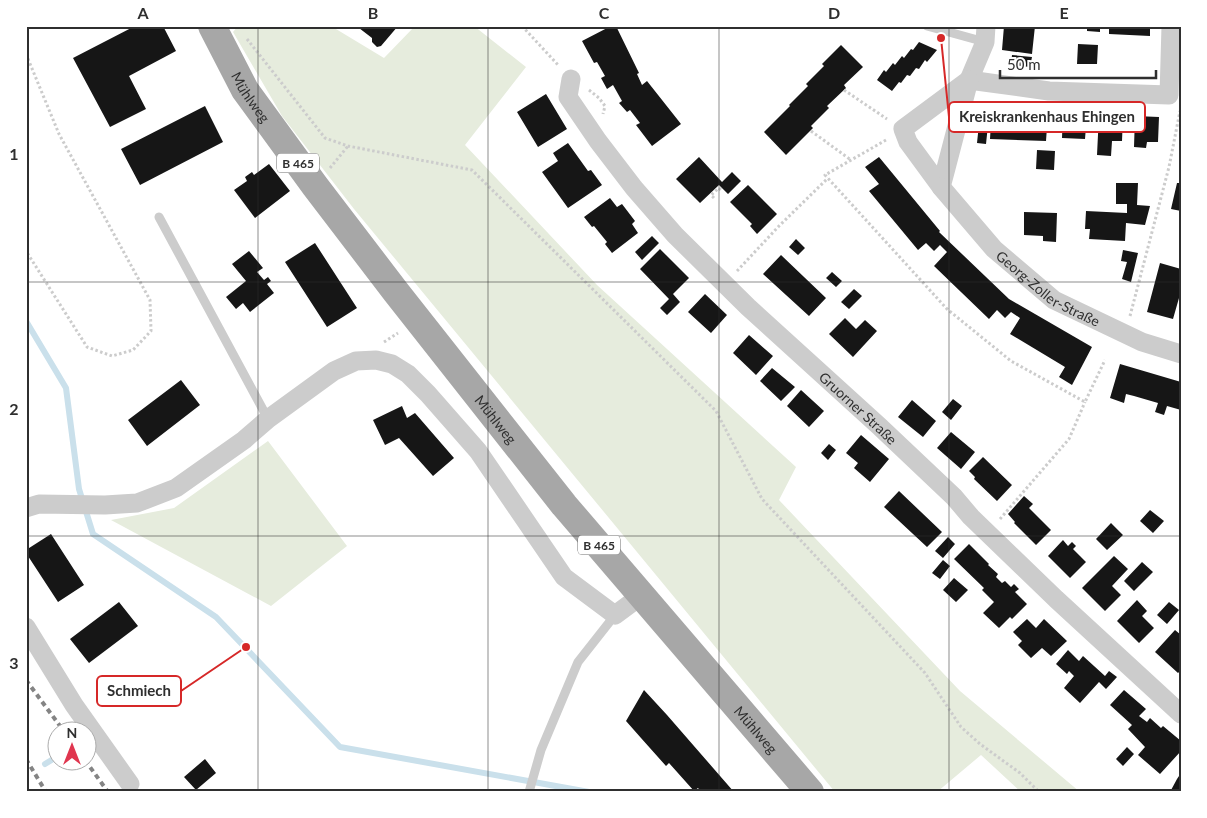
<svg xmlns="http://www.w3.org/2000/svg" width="1207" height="818" viewBox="0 0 1207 818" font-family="Lato,sans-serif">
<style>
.green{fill:#e6ecdd}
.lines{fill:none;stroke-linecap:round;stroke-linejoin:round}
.stream{stroke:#cae0eb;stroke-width:6}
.building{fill:#161616}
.path{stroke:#ccc;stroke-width:3;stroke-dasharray:2.5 2.5;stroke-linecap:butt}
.lane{stroke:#ccc;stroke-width:9}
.street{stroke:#ccc;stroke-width:19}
.primary{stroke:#a7a7a7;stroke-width:28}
.rail{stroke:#848484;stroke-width:4;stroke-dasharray:5 4;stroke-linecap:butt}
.grid{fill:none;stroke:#2f2f2f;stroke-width:1;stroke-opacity:0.55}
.labels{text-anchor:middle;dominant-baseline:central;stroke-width:5;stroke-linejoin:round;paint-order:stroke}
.shield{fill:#fff;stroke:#6d6d6d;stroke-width:1}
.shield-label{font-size:12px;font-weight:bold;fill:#2f2f2f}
.street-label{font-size:14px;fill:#2f2f2f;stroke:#fff}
.leader{fill:none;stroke:#d62828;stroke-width:2}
.callout-dot{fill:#d62828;stroke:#fff;stroke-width:2}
.callout{fill:#fff;stroke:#d62828;stroke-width:2}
.callout-label{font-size:15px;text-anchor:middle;font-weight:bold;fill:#2f2f2f}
.neatline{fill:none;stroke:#2f2f2f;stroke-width:2}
.grid-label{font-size:16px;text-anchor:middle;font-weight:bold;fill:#2f2f2f}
</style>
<rect width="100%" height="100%" fill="#fff"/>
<!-- green -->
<path class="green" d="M238 26H331L384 58 415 26H474L526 67 465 145 597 285 796 467 779 500 960 691 1080 792H1021L981 755 937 792H835L354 209 282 116 233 32Z
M268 441 347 546 271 606 111 520 174 508Z"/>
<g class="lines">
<!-- stream -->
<path class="stream" d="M26 321 66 388 79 489 93 534 216 617 340 747 589 792
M45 764 58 756"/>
</g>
<!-- building -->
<path class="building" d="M135 26H163L176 51 129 76 146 109 110 127 73 58Z
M361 26H398L381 46 377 47 372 42V38L359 28Z
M611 26H616L639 73 637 74 642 85 647 81 681 124 652 146 636 125 640 123 630 110 627 112 619 103 622 101 613 85 607 89 601 78 605 76 597 62 594 63 582 41Z
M1004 26H1035L1032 54 1002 50Z
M1087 26H1100V32L1087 31Z
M1109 26H1150V36L1109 34Z
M919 42 937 50 927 62 925 60 919 69 916 68 910 76 907 75 901 83 899 82 892 91 877 80 884 70 886 72 893 63 895 65 902 56 904 58 911 49 913 50Z
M1078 44 1098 45 1097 64H1077Z
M841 45 863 67 844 85 846 88 827 106 829 108 811 126 813 128 786 155 764 132 790 106 789 105 808 86 806 84 824 66 822 64Z
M1012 55 1032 57 1030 67 1011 65Z
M546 94 567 129 538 147 517 112Z
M205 106 223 142 140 185 121 149Z
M1063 109 1082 110V114H1087L1085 139 1062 138Z
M996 110 1043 112 1042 127H1047L1046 141 990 139 991 122H996Z
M1099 114 1123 116 1122 141H1112L1111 156 1097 155Z
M1135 116 1159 117 1158 142H1147L1146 148 1134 147Z
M979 124 988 125 986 144 977 143Z
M568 143 588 171 591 170 602 185 568 208 542 172 558 161 553 153Z
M1037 150 1055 151 1054 170 1036 169Z
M699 157 722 182 732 172 741 181 728 194 719 185 700 203 676 179Z
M879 157 940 231 939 232 1009 299 1092 347 1072 385 1059 377 1065 367 1010 334 1020 318 1011 312 1005 318 997 310 989 319 934 266 947 252 940 245 934 251 926 243 918 250 869 191 879 184 865 167Z
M269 164 290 191 255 218 234 190 247 181 245 177 252 172 254 175Z
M1116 183H1138L1137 205 1150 206 1145 225 1126 223 1125 241 1089 239 1090 229H1085L1086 211 1127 213V204H1116Z
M1177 183H1181V211L1171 209Z
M748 185 777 214 757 234 750 226 752 224 730 202Z
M610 198 617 207 622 204 635 221 632 224 638 233 612 253 605 244 607 242 594 226 592 227 584 217Z
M1024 212 1057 213 1056 242 1043 241V236L1024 235Z
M652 236 659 243 642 260 635 252Z
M796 239 805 248 798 255 789 247Z
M315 243 357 308 327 327 285 262Z
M660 249 689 278 673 294 680 302 667 315 660 308 669 299 640 269Z
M1123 250 1138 253 1131 282 1122 279 1127 262 1121 261Z
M249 251 263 268 257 272 264 280 268 277 271 281 267 284 274 293 250 312 243 303 236 309 226 297 246 281 232 264Z
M781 255 826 298 809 316 763 274Z
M1160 263 1181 269V291L1173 319 1147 312Z
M832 272 842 281 836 287 826 278Z
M854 289 862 296 849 309 841 302Z
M705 294 727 315 711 333 688 312Z
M845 318 856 329 865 320 877 331 853 357 829 334Z
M749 335 773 356 756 375 733 353Z
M1120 364 1181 382V410L1167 406 1164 415 1155 412 1158 403 1134 396 1126 394 1124 403 1110 398Z
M772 368 795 387 781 401 760 381Z
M181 380 200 405 147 446 128 420Z
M801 390 824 411 809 427 787 406Z
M953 399 962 406 951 420 942 412Z
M912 400 936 421 923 437 898 417Z
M402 406 407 418 415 413 454 458 433 476 399 438 385 445 373 420Z
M951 432 975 452 961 469 937 448Z
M861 435 889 459 870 482 854 468 858 463 846 453Z
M829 444 836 450 828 460 821 453Z
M983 457 1012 485 997 501 974 479 975 477 969 471Z
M899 491 942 532 927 547 884 507Z
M1024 496 1033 504 1029 508 1051 530 1036 545 1014 523 1015 522 1008 514Z
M1150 510 1164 521 1153 533 1140 521Z
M1111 523 1123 535 1107 550 1096 539Z
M51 534 84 585 58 602 26 553V550Z
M948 537 955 544 943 558 935 551Z
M1063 540 1068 546 1072 542 1076 546 1073 549 1086 562 1070 578 1048 556Z
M969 544 989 564 988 565 998 574 996 577 1002 583 1005 581 1011 587 1014 584 1019 589 1015 592 1027 604 1012 619 1010 617 999 628 983 613 994 602 982 590 984 588 954 559Z
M1114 556 1128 569 1112 586 1121 595 1105 611 1082 588Z
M943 560 950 566 940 579 932 573Z
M1142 562 1153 572 1134 591 1124 581Z
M954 578 968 590 956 602 943 590Z
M1137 600 1147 611 1142 616 1154 628 1139 643 1117 621Z
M119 602 138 626 89 663 70 639Z
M1169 602 1179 610 1167 624 1157 615Z
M1027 619 1036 628 1044 619 1067 641 1051 656 1042 648 1031 658 1018 645 1022 641 1013 632Z
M1175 630 1181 635V642L1179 645 1181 646V670L1178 673 1155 652Z
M1068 650 1079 661 1083 656 1105 676 1109 671 1117 677 1106 689 1099 682 1080 703 1064 688 1074 676 1069 671 1067 674 1056 664Z
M644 690 667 715 734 792H701L698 788 694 791 669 763 666 766 641 738 626 721Z
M1124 690 1146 709 1139 716 1147 722 1150 718 1161 728 1163 726 1181 741V751L1160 774 1138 755 1145 747 1128 729 1132 725 1110 705Z
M1127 747 1134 754 1123 766 1116 759Z
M205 759 216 773 196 790 184 777Z
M1181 773V792H1170L1177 779Z"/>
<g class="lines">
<!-- path -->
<path class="path" d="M522 26 559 66
M247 39 325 138 348 146 472 170 716 411 762 499 925 673 961 727 980 744 1020 773 1039 792
M26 54 59 134 150 300 151 331 133 350 112 356 87 347 26 251
M589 90 599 98 605 106 603 114
M844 90 887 119
M811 131 851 160
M886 140 825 175 947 309 1011 361 1085 402 1105 360
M330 168 348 146
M714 198 711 195 719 188 722 191
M737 271 779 226 828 178
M1130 316 1169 167 1180 111
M384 342 398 333
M1000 519 1069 439 1085 402"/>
<!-- lane -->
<path class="lane" d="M927 26 985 42
M159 217 268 419
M529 792 541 750 578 662 615 615"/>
<!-- street -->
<g class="street">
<path d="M986 26 985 42 969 80 1049 91 1169 95 1171 26"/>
<path id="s1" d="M571 79 568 97 598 141 634 188 675 235 748 307 879 426 954 497 971 517 1056 599 1181 714"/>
<path d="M969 80 945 172 941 187 908 142 903 129Z"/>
<path id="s2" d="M941 187 994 249 1054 300 1142 342 1181 354"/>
<path d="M26 508 39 504 105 505 137 503 176 488 244 440 268 419 334 371 356 361 376 360 392 364 408 374 428 394 478 451 564 577 615 615 642 595"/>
<path d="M26 627 74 705 130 784"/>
</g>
<!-- primary -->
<path class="primary" id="s3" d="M212 26 245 90 315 186 396 292 564 505 810 792"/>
<!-- rail -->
<path class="rail" d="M26 680 63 730
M26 759 46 792
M85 760 108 792"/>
</g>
<!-- grid -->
<path class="grid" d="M258 26V792M488 26V792M719 26V792M949 26V792M26 282H1181M26 536H1181"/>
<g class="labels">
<!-- shield labels -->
<g class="shield">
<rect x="277" y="153.5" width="42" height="19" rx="4"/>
<rect x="578" y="535.5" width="42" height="19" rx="4"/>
</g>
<g class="shield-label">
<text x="298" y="163">B 465</text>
<text x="599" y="545">B 465</text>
</g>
<!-- street labels -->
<g class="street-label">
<text stroke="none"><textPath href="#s3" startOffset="81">Mühlweg</textPath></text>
<text stroke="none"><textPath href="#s2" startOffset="149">Georg-Zoller-Straße</textPath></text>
<text stroke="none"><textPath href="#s1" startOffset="445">Gruorner Straße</textPath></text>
<text stroke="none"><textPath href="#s3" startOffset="486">Mühlweg</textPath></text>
<text stroke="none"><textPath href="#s3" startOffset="891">Mühlweg</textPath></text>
</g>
</g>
<!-- callouts -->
<path class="leader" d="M941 38L949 117M246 647L181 691"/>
<g class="callout-dot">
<circle cx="941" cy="38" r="5"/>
<circle cx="246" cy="647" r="5"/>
</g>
<g class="callout">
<rect x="949" y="102" width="196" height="30" rx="5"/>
<rect x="97" y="676" width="84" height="30" rx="5"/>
</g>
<g class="callout-label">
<text x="1047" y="122">Kreiskrankenhaus Ehingen</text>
<text x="139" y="696">Schmiech</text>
</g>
<!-- border -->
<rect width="1207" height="818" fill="none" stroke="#ffffff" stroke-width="55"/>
<!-- north arrow -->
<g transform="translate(72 746)"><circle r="24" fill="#ffffff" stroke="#acacac"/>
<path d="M0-4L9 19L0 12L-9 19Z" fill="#e0364f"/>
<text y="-8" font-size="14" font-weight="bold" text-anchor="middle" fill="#2f2f2f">N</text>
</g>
<!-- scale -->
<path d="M1000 70v8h156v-8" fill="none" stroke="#2f2f2f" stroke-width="2.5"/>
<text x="1007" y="70" font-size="15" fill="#2f2f2f" stroke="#ffffff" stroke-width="4" paint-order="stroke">50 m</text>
<rect x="28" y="28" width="1152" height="762" class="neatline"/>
<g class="grid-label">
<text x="143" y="19">A</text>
<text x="373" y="19">B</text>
<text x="604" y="19">C</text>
<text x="834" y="19">D</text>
<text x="1064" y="19">E</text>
<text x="14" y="160">1</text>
<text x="14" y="415">2</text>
<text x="14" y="669">3</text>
</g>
</svg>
